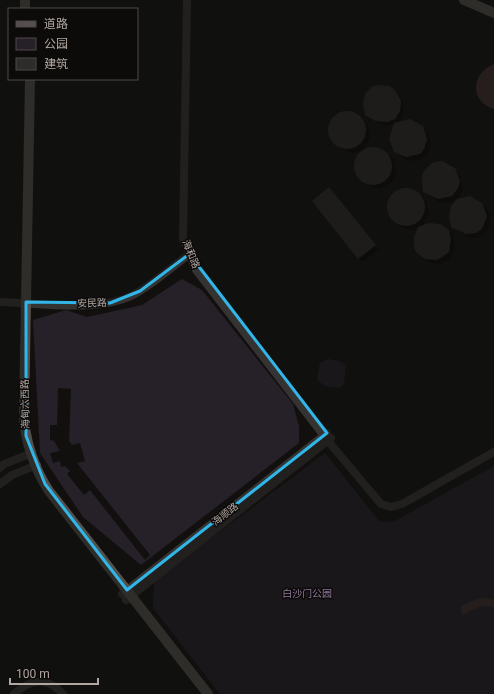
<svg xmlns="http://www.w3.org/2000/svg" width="494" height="694" viewBox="0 0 494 694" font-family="Roboto,'Noto Sans SC',sans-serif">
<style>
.green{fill:#262028;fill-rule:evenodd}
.water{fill:#3e302f}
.shadow{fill:#0007}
.building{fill:#2d2c2a}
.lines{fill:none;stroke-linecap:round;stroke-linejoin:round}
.minor{stroke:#353331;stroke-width:8}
.major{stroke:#54504d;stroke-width:10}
.marked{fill:none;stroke:#30b6e8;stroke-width:3;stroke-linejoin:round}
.labels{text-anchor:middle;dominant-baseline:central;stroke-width:3;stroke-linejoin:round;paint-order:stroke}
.street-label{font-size:10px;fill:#b1a6a1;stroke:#0c0b0a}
.park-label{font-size:10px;fill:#90799b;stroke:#0c0b0a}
</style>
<rect width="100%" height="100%" fill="#11100f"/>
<!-- green -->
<path class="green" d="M182 279 202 290 293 404 299 426V443L141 565 83 517 40 453 33 320 66 310 87 317 142 305ZM58 388 71 389 69 441 72 445 80 443 85 461 77 463 150 555 145 560 90 490 84 495 67 474 70 471 65 466 61 467 60 461 53 463 50 453 60 451 54 441 50 440V425H57Z
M328 359 340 361 346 365 344 384 339 388 324 386 317 379 320 363Z
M325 453 379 521 393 522 494 466V694H220L153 608 154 581Z"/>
<!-- water -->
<path class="water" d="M494 64V109C469 102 471 73 494 64Z
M487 598 494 600V607L482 606 462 615 461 606 478 599Z"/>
<!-- shadow -->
<path class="shadow" d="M396 92 404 106 403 115 399 123 420 124 429 134 431 144 430 150 426 156 418 161 406 160 395 151V124L385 126 370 119 366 115Z
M349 112 363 119 367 123 370 135 368 142 363 150 353 153 340 149 330 136 329 131 335 117 339 114Z
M375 148 389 155 394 159 396 174 391 183 379 189 371 187 358 176 356 171V161L363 150Z
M442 162 459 173 463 186 462 192 456 200 464 198 475 199 486 208 490 214V224L488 230 477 238 466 237 465 235 452 227 450 211 457 200 447 203 438 202 424 192 423 176 428 167 432 164Z
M329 188 379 249 363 262 359 258Z
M408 189 422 196 426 200 429 212 423 226 448 230 453 235 455 247 450 259 439 265 426 261 421 256 419 228 412 230 399 226 391 217 388 203 393 194 398 191Z"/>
<!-- building -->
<path class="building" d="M378 85 389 86 394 89 401 101 400 111 395 119 387 122 375 121 365 115 363 104 365 94 373 86Z
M328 130a19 19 0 1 1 38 0a19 19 0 1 1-38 0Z
M410 119 423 126 427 139 424 149 420 154 406 157 394 152 389 139 394 123Z
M354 166a19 19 0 1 1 38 0a19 19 0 1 1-38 0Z
M442 161 455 168 460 181 458 188 452 196 438 199 423 192 422 176 424 171 432 163Z
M329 187 376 245 358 259 312 201Z
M387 207a19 19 0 1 1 38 0a19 19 0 1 1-38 0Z
M470 196 482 203 487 216 482 229 476 233 466 234 451 227 449 216 451 206 457 199Z
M429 223 440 224 449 230 451 239 449 252 437 260 425 259 417 253 414 248V237L418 227Z"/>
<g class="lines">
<!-- minor -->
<path class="minor" d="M187 0 183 239 196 270 328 441 381 504 391 507 402 504 494 452
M0 302C40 303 97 313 133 295 154 284 173 266 192 252
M0 468 4 464 32 453
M0 484 12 475 37 465
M122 594 327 433
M126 600 331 438
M14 694C31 679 46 676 63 694"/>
<!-- major -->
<path class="major" d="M464 0 494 13
M25 9V0
M30 79 24 414C24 439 35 470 49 491L208 694"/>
</g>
<!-- marked area -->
<path d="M0 0H494V694H0ZM192 252 200 268 327 433 127 590 45 484 26 436V302L110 303 140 291Z" fill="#11100f" fill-opacity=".55" fill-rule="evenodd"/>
<path class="marked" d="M192 252 200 268 327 433 127 590 45 484 26 436V302L110 303 140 291Z"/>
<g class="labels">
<!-- street labels -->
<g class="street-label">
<text transform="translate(191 254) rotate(68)">海和路</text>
<text transform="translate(92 303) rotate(-2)">安民路</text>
<text transform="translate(25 404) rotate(-91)">海甸六西路</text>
<text transform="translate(225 514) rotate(-38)">海顺路</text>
</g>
<!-- park labels -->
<g class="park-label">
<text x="307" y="593">白沙门公园</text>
</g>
</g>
<!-- legend -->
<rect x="8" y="8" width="130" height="72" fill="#0c0b0a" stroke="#4e4946"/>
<rect x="16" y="21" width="20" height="6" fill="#54504d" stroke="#4e4946"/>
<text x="44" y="28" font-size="12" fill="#b1a6a1">道路</text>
<rect x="16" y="38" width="20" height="12" fill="#262028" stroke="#4e4946"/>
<text x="44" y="48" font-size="12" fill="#b1a6a1">公园</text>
<rect x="16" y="58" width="20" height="12" fill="#2d2c2a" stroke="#4e4946"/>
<text x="44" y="68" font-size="12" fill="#b1a6a1">建筑</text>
<!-- scale -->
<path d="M10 678v6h88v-6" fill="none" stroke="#b1a6a1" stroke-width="2"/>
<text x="16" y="678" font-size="12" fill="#b1a6a1" stroke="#0c0b0a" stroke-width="3" paint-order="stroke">100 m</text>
</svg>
